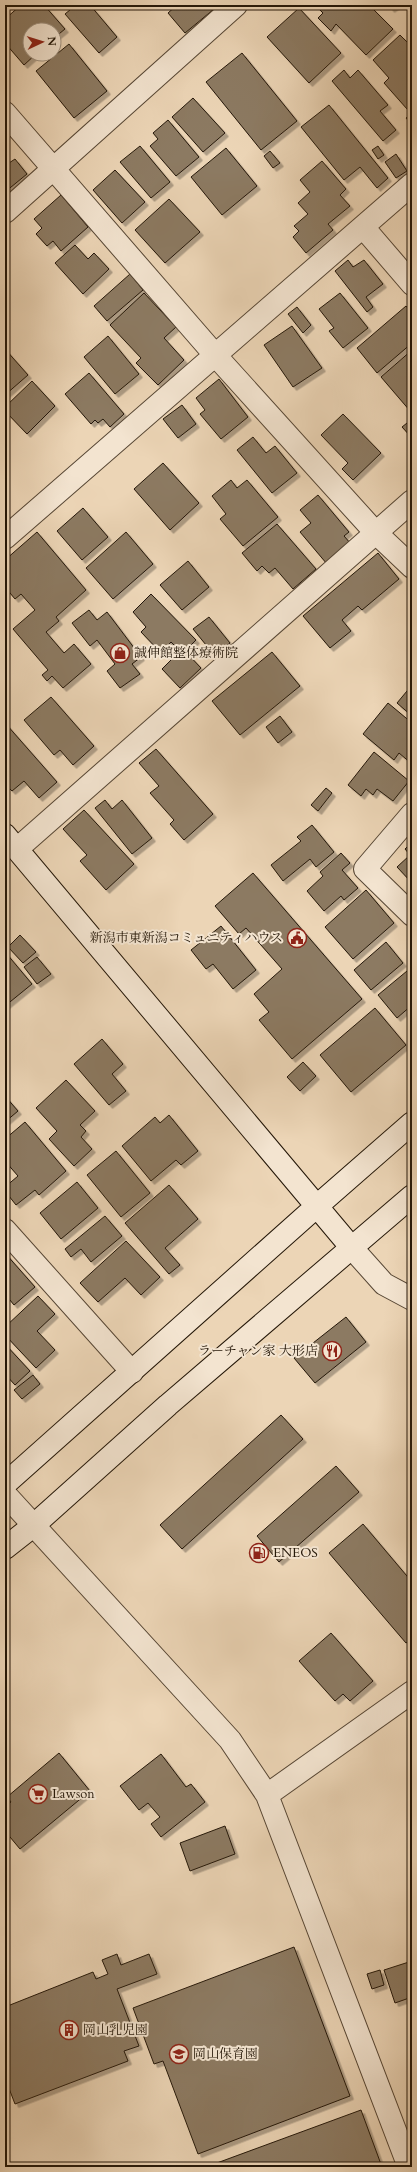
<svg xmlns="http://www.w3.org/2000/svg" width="417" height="2172" viewBox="0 0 417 2172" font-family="Cardo,'Noto Serif JP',serif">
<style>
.building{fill:#8c7a62;stroke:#241708;filter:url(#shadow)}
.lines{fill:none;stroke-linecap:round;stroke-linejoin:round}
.street-casing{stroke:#564634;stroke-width:24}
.secondary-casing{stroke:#241708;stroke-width:24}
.street{stroke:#f3e4d0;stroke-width:22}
.secondary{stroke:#f3e4d0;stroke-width:22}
.labels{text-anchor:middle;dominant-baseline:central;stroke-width:4;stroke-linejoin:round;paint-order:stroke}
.poi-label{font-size:13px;fill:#241708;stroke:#f3e4d0;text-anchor:start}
</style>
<defs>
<filter id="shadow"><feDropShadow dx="3.5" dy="3.5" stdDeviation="0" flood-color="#0004"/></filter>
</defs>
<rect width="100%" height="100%" fill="#ecd5b6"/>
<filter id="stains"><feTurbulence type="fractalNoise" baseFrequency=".005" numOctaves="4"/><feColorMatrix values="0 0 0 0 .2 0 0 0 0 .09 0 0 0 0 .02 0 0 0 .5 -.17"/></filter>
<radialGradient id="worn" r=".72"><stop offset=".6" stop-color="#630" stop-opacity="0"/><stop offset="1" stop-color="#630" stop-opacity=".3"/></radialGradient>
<!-- building -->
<path class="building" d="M21 5H44L65 29 54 38V30H30V54H36L24 65 5 43V19Z
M76 5H90L117 37 99 53 65 14Z
M177 5H211L214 9 185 33 168 13Z
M315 5H369L393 29 366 55 336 24 331 31 318 18 323 13Z
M388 5H397L391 9Z
M299 8 341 53 309 83 267 37Z
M400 35 412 47V104L407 109 384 83 389 78 373 60Z
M69 44 107 91 74 118 36 71Z
M242 53 297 121 261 150 206 82Z
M344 70 350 78 358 70 388 105 380 111 396 130 383 141 332 81Z
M193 98 225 133 203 152 172 117Z
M329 105 388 178 377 188 360 167 344 180 301 127Z
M412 113V125L406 118Z
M168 120 199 157 176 176 150 146 158 139 153 133Z
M140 146 170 182 151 198 120 162Z
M378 146 384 155 378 159 372 150Z
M226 148 257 186 222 215 191 177Z
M270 151 280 163 273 168 264 156Z
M396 154 407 171 396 178 385 162Z
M15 159 27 174 5 192V163L6 165Z
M322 161 346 189 340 195 350 206 328 224 333 230 306 253 293 237 299 231 294 226 308 214 298 203 310 192 300 180Z
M115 170 145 202 122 223 93 190Z
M61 195 88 227 61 251 53 241 47 246 36 234 42 228 34 219Z
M169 199 200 232 165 263 135 230Z
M75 245 88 259 94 253 109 269 83 294 55 263Z
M348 260 353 267 364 260 383 284 366 297 373 307 367 312 335 271Z
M130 274 143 290 107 321 94 306Z
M144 293 176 327 164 338 184 360 158 385 136 363 141 358 110 325Z
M340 293 368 328 343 348 329 331 334 328 319 309Z
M406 306 412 313V343L377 373 357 348Z
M297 307 311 325 303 333 288 314Z
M292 326 322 368 293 387 264 345Z
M108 336 139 374 115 394 84 357Z
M5 349 28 375 5 395Z
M412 350V411L411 412 381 377Z
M89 373 124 414 110 427 103 419 98 423 95 420 91 424 65 394Z
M219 379 248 417 221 439 200 414 205 410 196 398Z
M32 381 55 406 27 434 5 411V407Z
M182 405 196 424 178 438 163 419Z
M343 414 381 453 353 480 342 469 348 463 321 435Z
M412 419V438L402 427Z
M253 437 266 453 275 446 297 473 272 493 237 450Z
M163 463 199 503 170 530 134 489Z
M231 480 237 488 247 480 278 517 243 546 220 519 226 514 212 496Z
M318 495 349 532 344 536 351 544 327 564 300 532 311 523 300 510Z
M83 508 108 537 82 560 57 531Z
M277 524 316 569 293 589 275 568 269 573 262 566 257 571 242 553Z
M37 532 86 590 56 617 59 621 46 632 64 653 74 644 91 664 63 688 52 676 47 681 42 675 48 670 13 629 35 610 21 594 15 599 5 587V576L10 572 5 567V560Z
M126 532 153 564 113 599 86 568Z
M378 553 399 579 362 610 358 606 342 620 351 631 330 648 303 616Z
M188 561 209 587 182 610 160 585Z
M151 594 196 640 185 651 201 668 180 688 162 669 180 651 171 642 161 653 141 632 146 627 133 612Z
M89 610 97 620 107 612 141 657 132 664 140 674 120 688 107 671 115 664 97 640 90 646 72 623Z
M209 617 230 643 215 656 193 629Z
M272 652 300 686 240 735 212 701Z
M412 685V716L397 703Z
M51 697 94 746 73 765 60 750 54 755 24 720Z
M388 703 412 723V764L399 753 394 760 363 734Z
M280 716 292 732 278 743 266 727Z
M6 724 57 782 39 798 24 781 12 791 5 784Z
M156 749 213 814 184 840 170 824 174 820 150 793 159 786 139 763Z
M374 752 409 781 393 801 377 789 373 795 366 789 361 796 348 785Z
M326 788 332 793 318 811 311 805Z
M105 800 112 809 122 800 152 838 132 854 95 808Z
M84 810 134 864 106 890 80 861 87 855 63 829Z
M312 825 334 852 316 867 310 859 283 881 271 865 301 841 297 837Z
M412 842V883L397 867 410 855 405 849Z
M341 853 350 863 342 870 358 888 344 900 341 896 324 911 307 891 323 876 320 872Z
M253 873 362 999 292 1059 259 1020 269 1012 254 994 282 969 246 928 239 934 215 906Z
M366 890 394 923 353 959 325 927Z
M221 926 256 970 233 989 213 964 206 969 191 950Z
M20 935 36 952 23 963 8 947Z
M386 942 403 963 371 990 354 970Z
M6 953 32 984 5 1006V954Z
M37 957 51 974 37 984 24 967Z
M407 971 412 977V1005L397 1018 378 995Z
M375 1008 406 1045 351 1092 320 1055Z
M412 1016V1026L407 1021Z
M102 1039 123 1064 112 1074 126 1091 109 1105 74 1064Z
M303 1062 316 1076 300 1091 287 1077Z
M66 1080 95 1111 80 1125 86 1131 81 1137 92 1149 74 1166 49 1139 57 1131 36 1108Z
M5 1096 18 1111 5 1122Z
M169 1115 198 1151 181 1165 176 1160 151 1181 122 1146 155 1117 160 1123Z
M25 1122 66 1171 39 1195 35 1190 16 1205 5 1191V1187L18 1176 5 1161V1139Z
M116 1151 150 1193 121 1217 87 1175Z
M77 1182 98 1208 61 1239 40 1213Z
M169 1185 198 1219 165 1248 180 1265 169 1274 125 1223Z
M105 1216 122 1236 91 1262 81 1249 71 1257 65 1249Z
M126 1241 160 1277 141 1295 125 1278 98 1302 80 1283Z
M5 1253 35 1287 14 1305 5 1294Z
M38 1296 55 1314 37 1331 55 1350 36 1368 5 1335V1327Z
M346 1317 366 1342 315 1383 294 1358Z
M5 1344 30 1371 15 1385 5 1374Z
M33 1375 40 1384 22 1399 14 1390Z
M281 1415 303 1439 182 1549 160 1525Z
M336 1466 359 1492 279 1562 257 1536Z
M363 1524 412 1582V1638L406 1643 329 1553Z
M331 1633 373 1681 350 1701 343 1694 335 1701 299 1661Z
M59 1753 90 1791 20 1849 5 1831V1807L11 1802 7 1797Z
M161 1754 186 1787 191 1784 205 1802 161 1837 151 1824 160 1817 148 1803 139 1810 120 1786Z
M225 1826 235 1854 190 1871 180 1843Z
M294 1947 350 2096 198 2154 163 2061 154 2064 133 2008Z
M117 1954 121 1965 149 1954 157 1974 117 1989 139 2046 124 2051 128 2061 15 2104 5 2078V2007L93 1972 96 1979 108 1974 102 1960Z
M412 1961V1997L395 2003 384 1970Z
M380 1970 384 1985 372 1989 367 1974Z
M361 2110 382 2167H206Z"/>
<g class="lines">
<defs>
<path id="street" d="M5 113 216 356 375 532 412 567
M5 212 236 5
M363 227 412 284
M5 538 412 184
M412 814 365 869 412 915
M17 849 412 501
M5 1230 132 1372
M351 1247 384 1284 412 1299
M5 1494 230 1740 267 1795 409 2167
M267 1795 412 1692"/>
<path id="secondary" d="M5 835 351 1247
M5 1484 317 1206 412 1123
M5 1548 33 1526 168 1405 412 1196"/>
</defs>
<!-- street casing -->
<use href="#street" class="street-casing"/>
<!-- secondary casing -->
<use href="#secondary" class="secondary-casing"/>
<!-- street -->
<use href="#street" class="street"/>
<!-- secondary -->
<use href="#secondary" class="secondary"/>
</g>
<!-- icons -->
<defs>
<symbol id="shop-ring" viewBox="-11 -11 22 22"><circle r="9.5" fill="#f3e4d0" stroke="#8f2418" stroke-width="1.5"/><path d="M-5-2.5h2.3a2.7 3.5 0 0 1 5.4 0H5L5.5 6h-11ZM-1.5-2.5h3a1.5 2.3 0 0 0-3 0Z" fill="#8f2418"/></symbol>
<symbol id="civic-ring" viewBox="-11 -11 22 22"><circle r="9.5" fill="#f3e4d0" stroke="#8f2418" stroke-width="1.5"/><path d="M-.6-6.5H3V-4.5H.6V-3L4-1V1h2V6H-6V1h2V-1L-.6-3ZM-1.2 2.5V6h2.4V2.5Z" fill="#8f2418"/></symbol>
<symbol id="restaurant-ring" viewBox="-11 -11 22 22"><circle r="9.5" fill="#f3e4d0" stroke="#8f2418" stroke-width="1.5"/><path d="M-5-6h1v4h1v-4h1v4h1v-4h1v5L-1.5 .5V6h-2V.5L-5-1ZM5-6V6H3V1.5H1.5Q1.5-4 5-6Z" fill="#8f2418"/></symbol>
<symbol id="fuel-ring" viewBox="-11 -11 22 22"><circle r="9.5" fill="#f3e4d0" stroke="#8f2418" stroke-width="1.5"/><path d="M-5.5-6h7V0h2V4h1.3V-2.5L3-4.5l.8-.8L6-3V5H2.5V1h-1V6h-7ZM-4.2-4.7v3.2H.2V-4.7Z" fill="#8f2418"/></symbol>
<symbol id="supermarket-ring" viewBox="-11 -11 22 22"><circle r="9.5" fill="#f3e4d0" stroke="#8f2418" stroke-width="1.5"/><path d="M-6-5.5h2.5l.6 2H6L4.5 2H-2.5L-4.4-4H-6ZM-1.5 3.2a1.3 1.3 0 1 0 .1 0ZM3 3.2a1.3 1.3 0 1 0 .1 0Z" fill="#8f2418"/></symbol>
<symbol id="building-ring" viewBox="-11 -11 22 22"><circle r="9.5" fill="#f3e4d0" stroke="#8f2418" stroke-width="1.5"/><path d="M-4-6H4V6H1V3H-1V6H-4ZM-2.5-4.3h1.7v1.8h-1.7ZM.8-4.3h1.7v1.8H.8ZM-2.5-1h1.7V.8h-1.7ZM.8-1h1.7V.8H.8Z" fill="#8f2418"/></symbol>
<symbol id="school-ring" viewBox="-11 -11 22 22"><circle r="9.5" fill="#f3e4d0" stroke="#8f2418" stroke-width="1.5"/><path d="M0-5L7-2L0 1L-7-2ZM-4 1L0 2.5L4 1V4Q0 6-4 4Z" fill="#8f2418"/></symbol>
</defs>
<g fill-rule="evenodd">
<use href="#shop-ring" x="109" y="642" width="22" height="22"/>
<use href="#civic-ring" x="286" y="927" width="22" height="22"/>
<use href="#restaurant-ring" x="321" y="1340" width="22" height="22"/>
<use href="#fuel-ring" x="248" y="1542" width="22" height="22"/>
<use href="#supermarket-ring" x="27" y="1783" width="22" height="22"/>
<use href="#building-ring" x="58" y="2019" width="22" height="22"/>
<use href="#school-ring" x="168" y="2043" width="22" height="22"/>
</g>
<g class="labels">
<!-- poi labels -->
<g class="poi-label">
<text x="134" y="653">誠伸館整体療術院</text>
<text x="283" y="938" text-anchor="end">新潟市東新潟コミュニティハウス</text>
<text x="318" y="1351" text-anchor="end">ラーチャン家 大形店</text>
<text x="273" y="1553">ENEOS</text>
<text x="52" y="1794">Lawson</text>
<text x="83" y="2030">岡山乳児園</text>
<text x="193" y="2054">岡山保育園</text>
</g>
</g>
<!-- margin -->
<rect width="417" height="2172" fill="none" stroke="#ecd5b6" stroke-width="20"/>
<rect x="6" y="6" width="405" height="2160" fill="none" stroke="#241708" stroke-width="2"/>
<rect x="10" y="10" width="397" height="2152" fill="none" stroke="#241708"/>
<!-- north arrow -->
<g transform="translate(42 42) rotate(86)"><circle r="19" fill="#f3e4d0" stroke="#a09280"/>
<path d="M0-3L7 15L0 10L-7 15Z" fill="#8f2418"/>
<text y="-6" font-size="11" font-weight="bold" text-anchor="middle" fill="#241708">N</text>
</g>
<rect width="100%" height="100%" filter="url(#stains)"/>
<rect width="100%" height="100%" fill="url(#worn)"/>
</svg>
